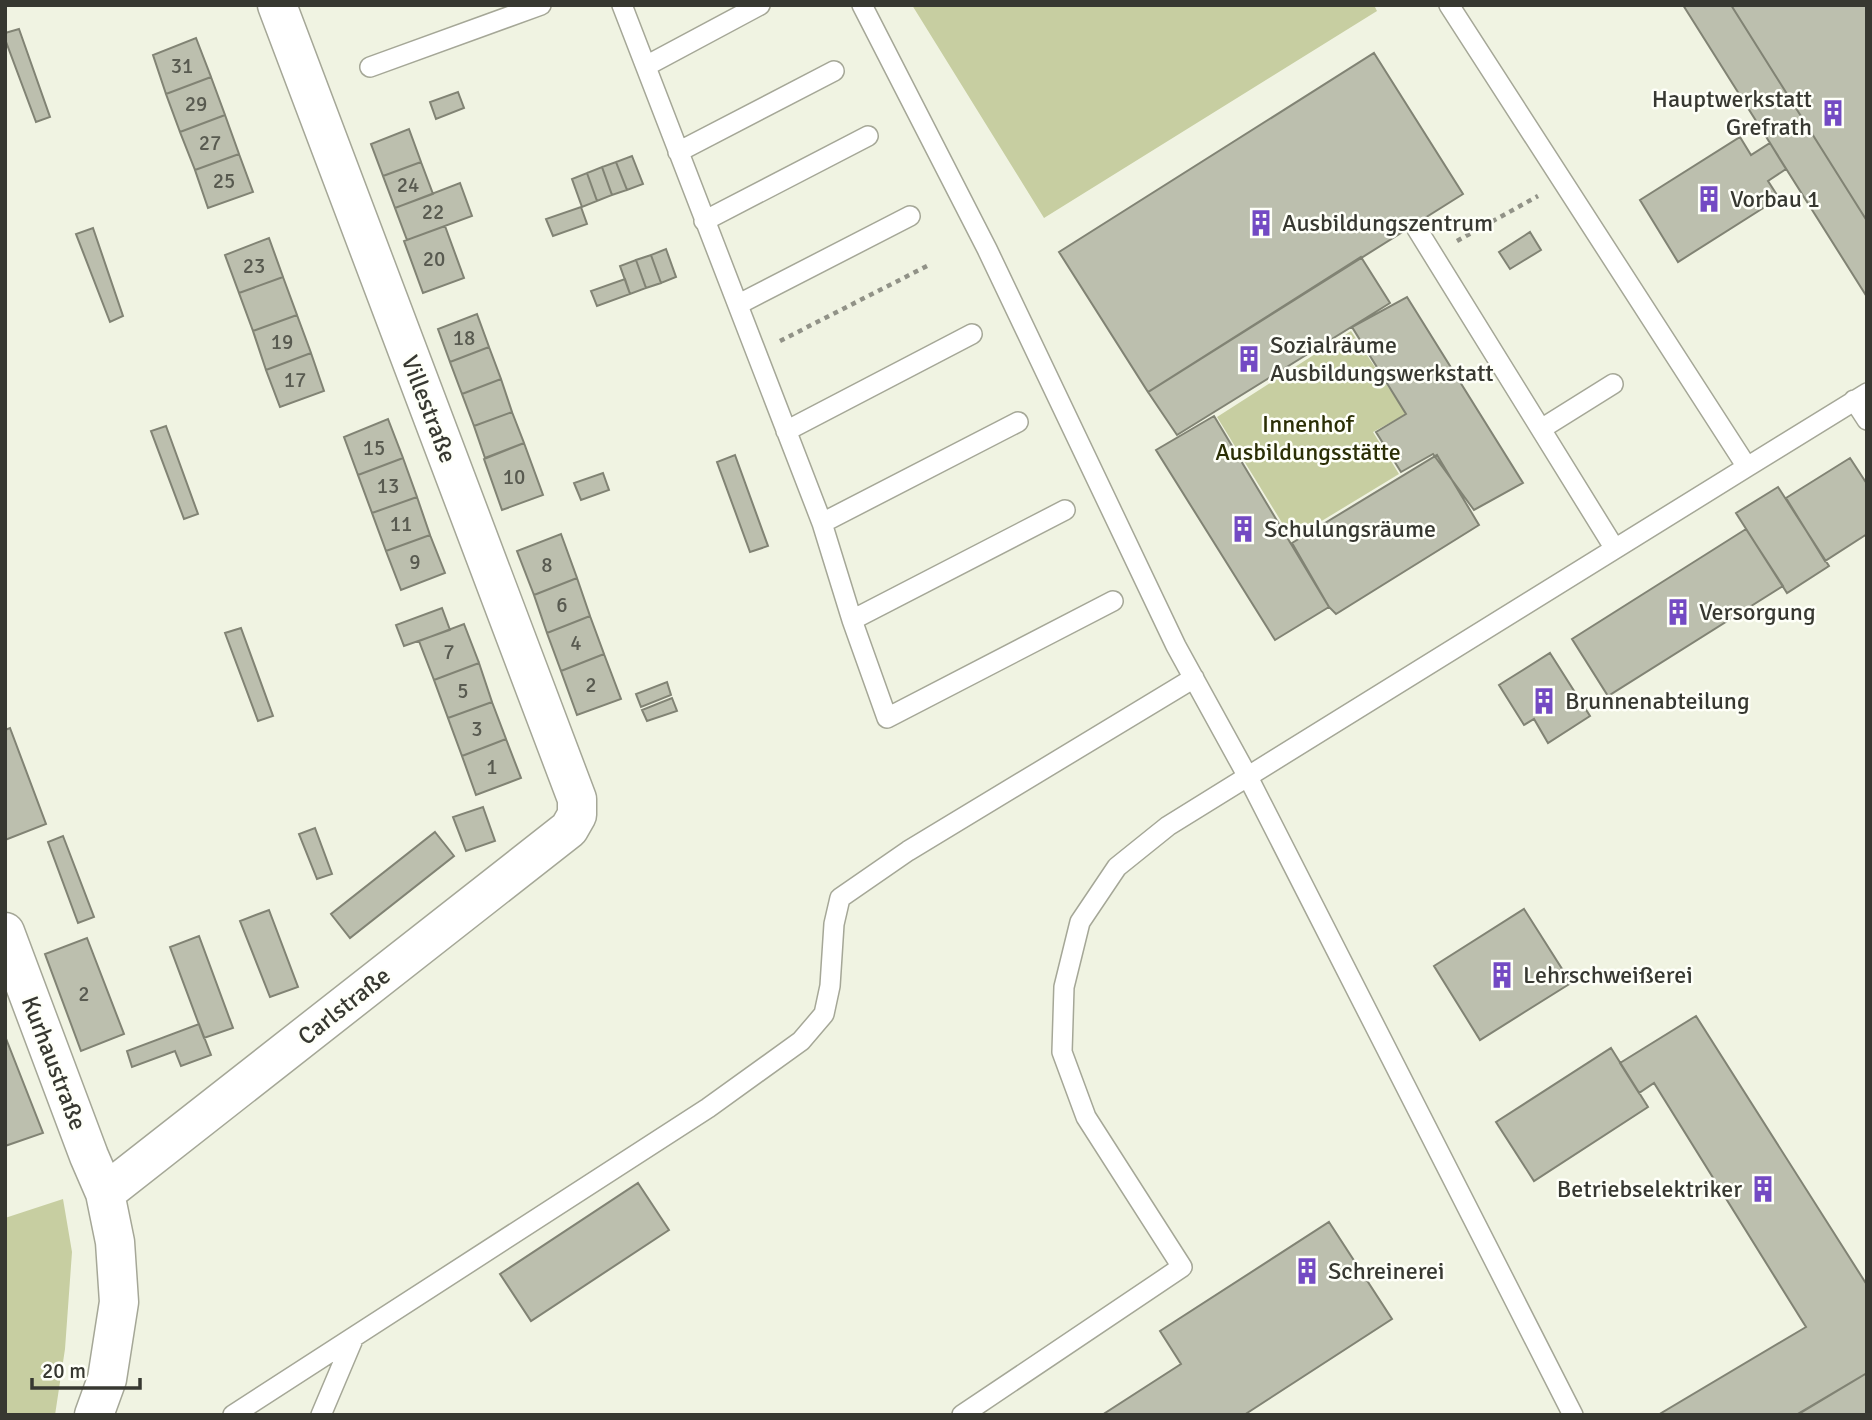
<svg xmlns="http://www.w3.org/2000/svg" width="1872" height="1420" viewBox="0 0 1872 1420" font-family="Signika,sans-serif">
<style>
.green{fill:#c7cea1}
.building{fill:#bcbfae;stroke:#818374;stroke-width:2}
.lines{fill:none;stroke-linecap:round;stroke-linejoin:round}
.lane-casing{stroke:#a5a797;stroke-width:22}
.street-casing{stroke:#a5a797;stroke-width:41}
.path{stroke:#919287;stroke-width:4.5;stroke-dasharray:5 5;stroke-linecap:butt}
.lane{stroke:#fff;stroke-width:19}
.street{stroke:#fff;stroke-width:38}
.labels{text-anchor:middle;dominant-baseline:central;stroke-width:5;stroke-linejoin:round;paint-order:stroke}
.number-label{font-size:21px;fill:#585a50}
.poi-label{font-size:24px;fill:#373831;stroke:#fefff8;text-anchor:start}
.street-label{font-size:24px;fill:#373831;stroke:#fefff8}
.park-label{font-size:24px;fill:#2a2e05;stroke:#fefff8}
</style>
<rect width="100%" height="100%" fill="#f0f3e2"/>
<!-- green -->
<path class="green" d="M912 5H1374L1377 11 1044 218Z
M1351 331 1406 414 1373 432 1399 474 1292 539 1217 417Z
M63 1199 72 1252 65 1349 55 1415H5V1218Z"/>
<!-- building -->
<path class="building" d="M1683 5H1731L1867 221V297Z
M1731 5H1867V221Z
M19 29 50 117 36 122 5 39V33Z
M196 38 211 77 166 94 153 55Z
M1374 53 1463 194 1148 392 1059 252Z
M211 77 225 115 180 132 166 94Z
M458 92 464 108 436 119 430 102Z
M225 115 239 154 195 170 180 132Z
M409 129 421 162 383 176 371 144Z
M1740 137 1751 155 1770 143 1786 169 1768 181 1779 198 1678 262 1640 200Z
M239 154 253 192 208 208 195 170Z
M632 156 643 184 627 190 616 162Z
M421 162 433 194 395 208 383 176Z
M616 162 627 190 612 195 602 167Z
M602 167 612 195 597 201 587 173Z
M587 173 597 201 582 207 572 179Z
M460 183 472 216 407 240 395 208Z
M581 207 587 224 553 236 546 219Z
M445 226 464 278 423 293 404 241Z
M93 228 123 316 110 322 76 234Z
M1530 232 1541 250 1510 269 1499 252Z
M269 238 283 277 239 293 225 255Z
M666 249 676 277 661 283 651 255Z
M651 255 661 283 646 288 636 260Z
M1361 257 1390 303 1177 435 1148 392Z
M636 260 646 288 630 294 620 266Z
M283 277 297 315 253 331 239 293Z
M625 279 630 294 597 306 591 291Z
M1407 297 1523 483 1474 510 1433 454 1401 472 1376 432 1406 414 1352 327Z
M477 314 489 347 450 362 438 329Z
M297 315 311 353 266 370 253 331Z
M489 347 501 379 462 394 450 362Z
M311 353 324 391 280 407 266 370Z
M501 379 512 412 474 426 462 394Z
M512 412 524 443 485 458 474 426Z
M1214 416 1329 607 1275 640 1156 450Z
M388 419 403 458 358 475 344 437Z
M166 426 198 514 184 519 151 431Z
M524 443 543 495 502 510 484 459Z
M735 455 768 546 750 552 717 462Z
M1437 455 1479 525 1336 614 1329 607 1292 543Z
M403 458 417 497 372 513 358 475Z
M1850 458 1867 484V534L1825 561 1786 498Z
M603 473 609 490 581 500 574 483Z
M1778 487 1829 566 1787 593 1736 513Z
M417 497 430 535 386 551 372 513Z
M1746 529 1783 586 1608 696 1572 639Z
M561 534 577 578 534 595 517 551Z
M430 535 445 573 401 590 386 551Z
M577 578 590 616 547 633 534 595Z
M442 608 450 630 404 646 396 625Z
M590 616 604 654 561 671 547 633Z
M464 624 479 663 434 680 419 641Z
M241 628 273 716 258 721 225 633Z
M1550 653 1590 716 1548 743 1534 719 1524 725 1499 685Z
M604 654 621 699 577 715 561 671Z
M479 663 492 702 448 718 434 680Z
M667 682 671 695 641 707 636 694Z
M672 698 677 711 647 721 642 710Z
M492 702 506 739 462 756 448 718Z
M10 728 46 824 5 840V730Z
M506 739 521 778 476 795 462 756Z
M483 807 495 841 466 851 453 817Z
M315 828 332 874 317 879 299 834Z
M435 832 454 856 350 938 331 914Z
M63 836 94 917 78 923 48 842Z
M1524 909 1571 983 1480 1040 1434 966Z
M269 910 298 987 270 997 240 921Z
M199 936 233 1028 204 1038 170 947Z
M87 938 124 1034 81 1051 45 954Z
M1696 1016 1867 1285V1373L1797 1415H1658L1806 1327 1654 1083 1639 1093 1620 1063Z
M199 1024 211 1055 181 1066 175 1051 132 1067 127 1051Z
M5 1036 43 1133 5 1146Z
M1611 1048 1648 1107 1534 1181 1496 1122Z
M638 1183 669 1230 531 1321 500 1274Z
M1329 1222 1392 1319 1244 1415H1102L1181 1364 1160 1331Z
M1867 1373V1415H1796Z"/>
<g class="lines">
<defs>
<path id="lane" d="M622 5 822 523 852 620 887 718 1113 601
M862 5 987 249 1176 646 1248 777 1573 1415
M646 66 760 5
M370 67 541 5
M678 152 834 71
M704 221 868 136
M1417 229 1615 549
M739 304 910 216
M1854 400 1867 420
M1541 429 1613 384
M786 431 972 334
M1747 467 1867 393
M822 523 1018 422
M852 620 1065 510
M233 1415 708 1108 801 1041 824 1014 830 986 834 924 840 898 908 851 1194 678
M321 1415 354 1337
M962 1415 1182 1267 1086 1117 1062 1052 1064 987 1080 922 1117 867 1168 826 1747 467 1449 5"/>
<path id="street" d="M5 932 89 1156 105 1193 115 1242 119 1302 107 1379 94 1415
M105 1193 569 829 577 815V799L277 5"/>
</defs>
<!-- lane casing -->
<use href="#lane" class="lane-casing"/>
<!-- street casing -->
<use href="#street" class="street-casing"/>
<!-- path -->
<path class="path" d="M1457 241 1538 196
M780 341 929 265"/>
<!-- lane -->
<use href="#lane" class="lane"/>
<!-- street -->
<use href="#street" class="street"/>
</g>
<!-- icons -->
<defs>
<symbol id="building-bare" viewBox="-9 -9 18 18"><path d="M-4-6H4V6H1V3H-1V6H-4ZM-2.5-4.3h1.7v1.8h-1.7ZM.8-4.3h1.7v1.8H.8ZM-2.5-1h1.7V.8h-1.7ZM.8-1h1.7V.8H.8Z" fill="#734ac3" stroke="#fefff8" stroke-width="2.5" paint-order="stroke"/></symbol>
</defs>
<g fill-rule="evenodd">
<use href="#building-bare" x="1814" y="94" width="38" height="38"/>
<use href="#building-bare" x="1690" y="180" width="38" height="38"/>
<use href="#building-bare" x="1242" y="204" width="38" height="38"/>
<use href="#building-bare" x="1230" y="340" width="38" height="38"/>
<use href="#building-bare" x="1224" y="510" width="38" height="38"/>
<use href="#building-bare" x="1659" y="593" width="38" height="38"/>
<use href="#building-bare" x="1525" y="682" width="38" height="38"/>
<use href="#building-bare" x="1483" y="956" width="38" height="38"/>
<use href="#building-bare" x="1744" y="1170" width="38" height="38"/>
<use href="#building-bare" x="1288" y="1252" width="38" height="38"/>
</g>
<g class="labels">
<!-- number labels -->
<g class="number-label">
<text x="182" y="66">31</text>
<text x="196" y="104">29</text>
<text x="210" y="143">27</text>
<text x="224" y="181">25</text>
<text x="408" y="185">24</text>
<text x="433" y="212">22</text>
<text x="434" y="259">20</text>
<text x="254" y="266">23</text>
<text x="464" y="338">18</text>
<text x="282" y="342">19</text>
<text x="295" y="380">17</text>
<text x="374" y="448">15</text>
<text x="514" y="477">10</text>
<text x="388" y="486">13</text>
<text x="401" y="524">11</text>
<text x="415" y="562">9</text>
<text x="547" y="565">8</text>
<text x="562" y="605">6</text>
<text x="576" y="643">4</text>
<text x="449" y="652">7</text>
<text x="591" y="685">2</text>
<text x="463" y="691">5</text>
<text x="477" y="729">3</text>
<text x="492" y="767">1</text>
<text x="84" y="994">2</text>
</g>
<!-- poi labels -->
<g class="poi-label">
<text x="1812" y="99" text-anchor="end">Hauptwerkstatt<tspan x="1812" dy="28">Grefrath</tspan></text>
<text x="1730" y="199">Vorbau 1</text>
<text x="1282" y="223">Ausbildungszentrum</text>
<text x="1270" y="345">Sozialräume<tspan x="1270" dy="28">Ausbildungswerkstatt</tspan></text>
<text x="1264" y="529">Schulungsräume</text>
<text x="1699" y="612">Versorgung</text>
<text x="1565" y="701">Brunnenabteilung</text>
<text x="1523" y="975">Lehrschweißerei</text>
<text x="1742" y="1189" text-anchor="end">Betriebselektriker</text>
<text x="1328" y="1271">Schreinerei</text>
</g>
<!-- street labels -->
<g class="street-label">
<text transform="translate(429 409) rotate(69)">Villestraße</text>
<text transform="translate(344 1006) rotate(-38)">Carlstraße</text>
<text transform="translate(54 1063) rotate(69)">Kurhaustraße</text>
</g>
<!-- park labels -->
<g class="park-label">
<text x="1308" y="424">Innenhof<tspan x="1308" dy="28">Ausbildungsstätte</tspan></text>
</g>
</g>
<!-- border -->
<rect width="1872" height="1420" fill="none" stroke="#373831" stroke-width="14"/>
<!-- scale -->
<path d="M32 1378v10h108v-10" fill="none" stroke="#373831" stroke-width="3.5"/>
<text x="42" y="1378" font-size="21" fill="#373831" stroke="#fefff8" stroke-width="5" paint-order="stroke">20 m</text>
</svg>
